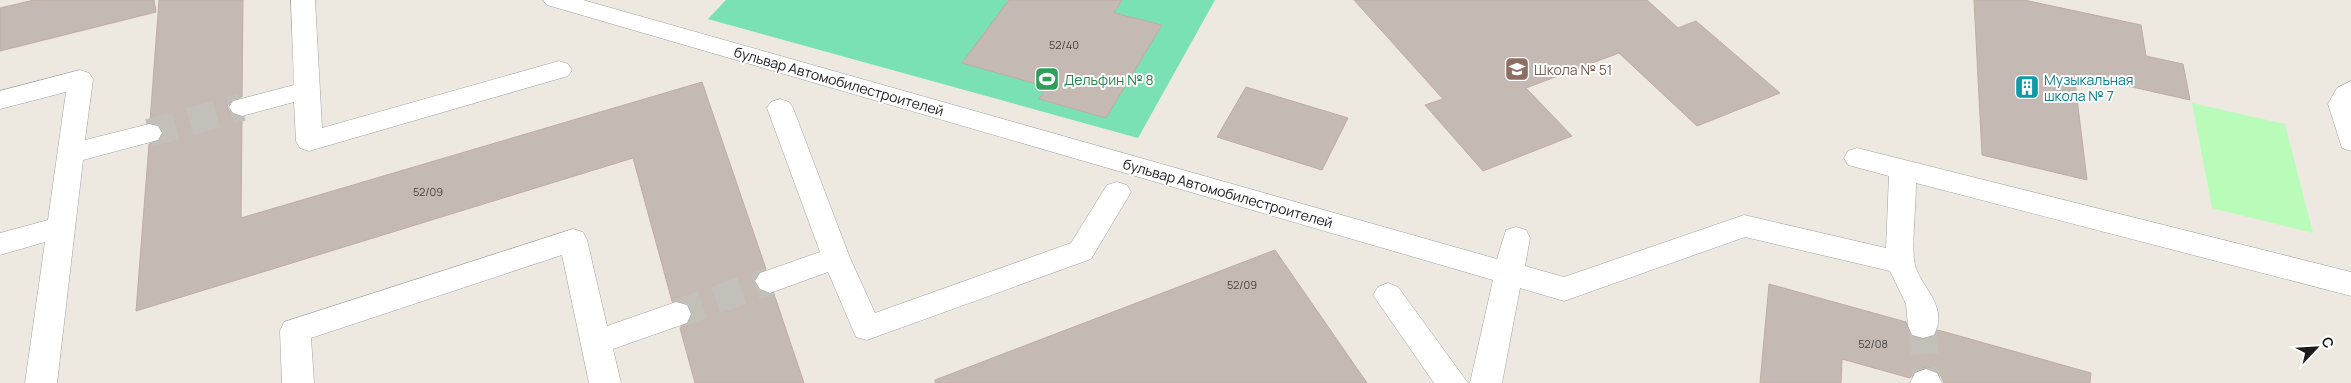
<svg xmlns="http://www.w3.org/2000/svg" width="2351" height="383" viewBox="0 0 2351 383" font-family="Manrope,sans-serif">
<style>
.park{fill:#b9fcba}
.pitch{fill:#79e1b3}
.building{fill:#c5bab3;stroke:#bfada2}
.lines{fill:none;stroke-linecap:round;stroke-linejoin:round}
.minor-tunnel{stroke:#c3bfb9;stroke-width:28;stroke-dasharray:28 14;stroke-linecap:butt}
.minor-casing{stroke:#a2a2a2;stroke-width:1}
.minor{fill:#fff;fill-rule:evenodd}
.labels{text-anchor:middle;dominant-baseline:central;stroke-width:4;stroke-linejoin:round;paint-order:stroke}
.number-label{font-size:11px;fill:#464341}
.education-label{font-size:14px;fill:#785e54;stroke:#fff;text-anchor:start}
.leisure-label{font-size:14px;fill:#27864d;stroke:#fff;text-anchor:start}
.culture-label{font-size:14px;fill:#0d838f;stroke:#fff;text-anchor:start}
.street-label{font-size:14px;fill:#1b1b1b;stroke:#fff}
</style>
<rect width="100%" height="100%" fill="#ede8e0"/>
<!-- park -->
<path class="park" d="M2192 103 2285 124 2313 233 2212 208Z"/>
<!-- pitch -->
<path class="pitch" d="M726 0H1215L1138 138 708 19Z"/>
<!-- building -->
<path class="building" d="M34 0H154L156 12 0 51V8Z
M159 0H243L242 97 233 99 227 106 231 114 242 118 241 218 702 82 766 269 758 272 753 282 759 291 769 295 774 294 804 383H695L680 328 689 324 693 313 687 303 672 301 633 158 136 311 149 144 158 142 164 134 160 125 150 122Z
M1009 0H1122L1114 13 1162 25 1106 118 1039 99 1047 87 962 63Z
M1354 0H1647L1678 28 1696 21 1780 93 1697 126 1619 53 1526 88 1572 136 1483 171 1425 105 1443 99Z
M1974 0H2024L2141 25 2146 56 2183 64 2190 100 2074 74 2087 180 1982 155Z
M1246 87 1348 118 1322 170 1217 137Z
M1275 250 1367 383H935V380Z
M1769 284 1906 322 1912 337 1923 340 1934 337 1938 330 2091 373 2090 383H1944L1939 372 1927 367 1914 371 1910 378 1842 359 1841 383H1760Z"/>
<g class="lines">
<!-- minor-tunnel -->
<path class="minor-tunnel" d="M149 133 242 107
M676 314 770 281
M1923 326 1926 382"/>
<defs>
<path id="minor" d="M291 0H315L322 128 559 61 568 64 572 70 568 76 309 151 300 148 296 141 294 102 242 116 233 113 229 107 233 101 294 85Z
M543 0H583L1497 259 1506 230 1516 227 1526 230 1530 238 1525 266 1564 277 1744 215 1886 248 1889 176 1848 165 1844 158 1848 151 1857 148 2351 272V296L1916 183C1916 208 1912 235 1914 260 1917 286 1950 303 1934 335L1923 338 1912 335 1908 326 1906 304 1890 271 1745 237 1564 301 1520 288 1502 383H1470L1493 280 547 5Z
M80 70 89 73 93 79 85 140 149 124 158 126 162 133 158 140 83 160 57 383H25L45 242 0 255V233L48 220 66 92 0 109V91Z
M2351 81V151L2342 148 2328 104 2337 88Z
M780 99 789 102 793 108 850 258 875 313 1071 243 1107 185 1117 182 1127 185 1131 192 1091 259 867 340 856 337 828 272 770 293 760 289 755 281 760 273 820 252 767 108 771 102Z
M573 229 583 232 587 240 607 326 676 302 687 305 691 314 687 323 613 349 621 383H589L562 255 311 338 314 383H282L280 331 284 322Z
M1388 283 1398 287 1468 383H1434L1373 295 1378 287Z
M1926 369 1937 373 1942 383H1910L1915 373Z"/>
</defs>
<!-- minor casing -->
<use href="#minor" class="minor-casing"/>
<!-- minor -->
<use href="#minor" class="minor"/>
</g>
<!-- icons -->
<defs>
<symbol id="school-square" viewBox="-11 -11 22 22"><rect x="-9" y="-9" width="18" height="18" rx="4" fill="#8d6e63" stroke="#fff"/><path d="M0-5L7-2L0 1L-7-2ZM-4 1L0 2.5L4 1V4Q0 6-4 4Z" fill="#fff"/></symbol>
<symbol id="stadium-square" viewBox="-11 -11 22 22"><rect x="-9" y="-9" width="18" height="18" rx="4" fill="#2e9e5b" stroke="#fff"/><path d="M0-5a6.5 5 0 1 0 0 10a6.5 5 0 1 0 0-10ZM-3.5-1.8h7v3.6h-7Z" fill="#fff"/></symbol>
<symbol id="building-square" viewBox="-11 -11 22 22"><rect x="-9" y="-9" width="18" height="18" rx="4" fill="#0f9aa8" stroke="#fff"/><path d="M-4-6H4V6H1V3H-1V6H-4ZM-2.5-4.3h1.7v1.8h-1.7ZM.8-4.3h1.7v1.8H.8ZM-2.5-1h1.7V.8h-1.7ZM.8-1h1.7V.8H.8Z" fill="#fff"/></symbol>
</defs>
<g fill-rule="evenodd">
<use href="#school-square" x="1503" y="55" width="28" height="28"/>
<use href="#stadium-square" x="1033" y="65" width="28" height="28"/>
<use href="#building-square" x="2013" y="73" width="28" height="28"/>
</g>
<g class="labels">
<!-- number labels -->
<g class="number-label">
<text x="1064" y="44">52/40</text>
<text x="428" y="191">52/09</text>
<text x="1242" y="284">52/09</text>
<text x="1873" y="343">52/08</text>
</g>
<!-- education labels -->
<g class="education-label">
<text x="1534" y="69">Школа № 51</text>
</g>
<!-- leisure labels -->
<g class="leisure-label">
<text x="1064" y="79">Дельфин № 8</text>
</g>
<!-- culture labels -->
<g class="culture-label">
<text x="2044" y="79">Музыкальная<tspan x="2044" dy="16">школа № 7</tspan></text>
</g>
<!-- street labels -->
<g class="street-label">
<text transform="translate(839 81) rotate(16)">бульвар Автомобилестроителей</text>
<text transform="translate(1228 193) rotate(16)">бульвар Автомобилестроителей</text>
</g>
</g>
<!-- north arrow -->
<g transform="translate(2316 348) rotate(65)" stroke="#ffffff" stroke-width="4" paint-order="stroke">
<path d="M0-4L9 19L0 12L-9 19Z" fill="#1b1b1b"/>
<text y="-8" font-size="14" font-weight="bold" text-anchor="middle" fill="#1b1b1b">С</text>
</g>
</svg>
